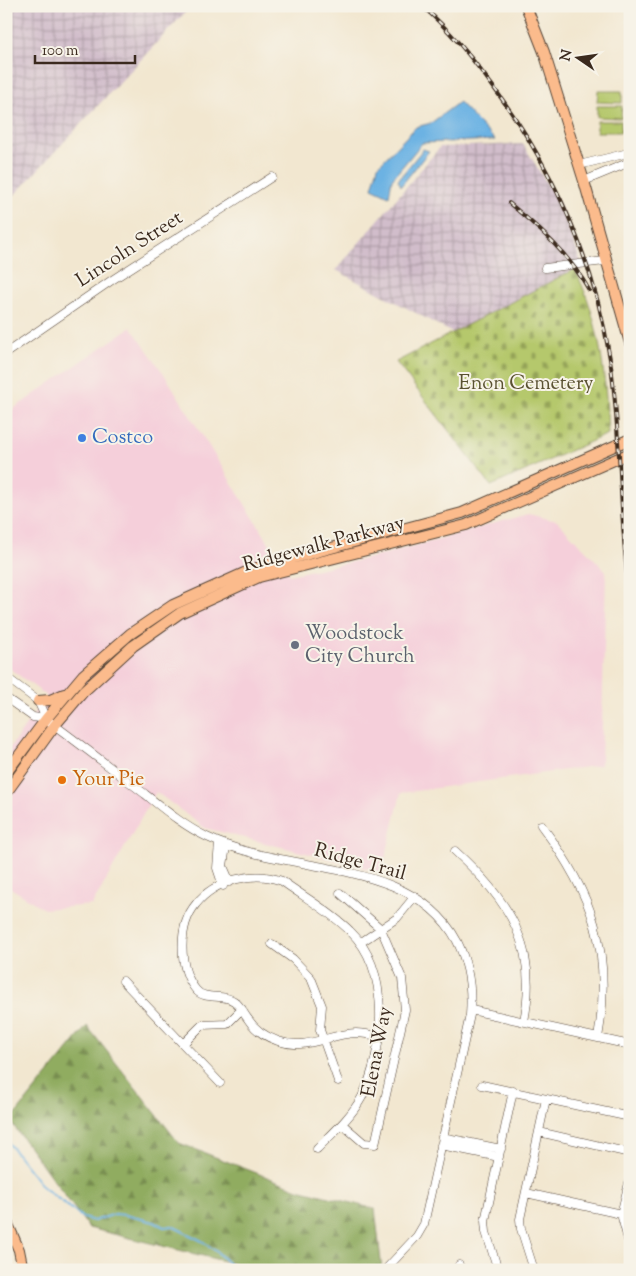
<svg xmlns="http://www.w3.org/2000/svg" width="636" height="1276" viewBox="0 0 636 1276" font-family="'Sorts Mill Goudy',serif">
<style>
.built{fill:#f5cfda}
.industrial{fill:url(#industrial-grid)}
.grass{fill:#b5c86c;stroke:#787945}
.forest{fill:url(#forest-firs);stroke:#666b3f}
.cemetery{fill:url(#cemetery-stones);stroke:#787945}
.water{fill:#6cb2e3;stroke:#546e80}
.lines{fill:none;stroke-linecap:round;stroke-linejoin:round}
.stream{stroke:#6cb2e3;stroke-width:2}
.minor-casing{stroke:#564639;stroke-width:9}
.major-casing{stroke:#564639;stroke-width:12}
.minor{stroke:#fff;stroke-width:8}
.major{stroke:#fbbb8c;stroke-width:10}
.rail-casing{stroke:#3b2a1e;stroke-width:4}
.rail{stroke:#f7f3e8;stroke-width:2;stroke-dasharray:5.5;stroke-linecap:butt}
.shop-dot{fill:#3f7fe0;stroke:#f7f3e8;stroke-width:2}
.worship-dot{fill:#6b7280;stroke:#f7f3e8;stroke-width:2}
.food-dot{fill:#e8710a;stroke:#f7f3e8;stroke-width:2}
.labels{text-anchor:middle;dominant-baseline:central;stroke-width:4;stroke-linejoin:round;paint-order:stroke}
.street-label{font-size:20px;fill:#3b2a1e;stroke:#f7f3e8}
.park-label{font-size:20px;fill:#5a5232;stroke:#f7f3e8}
.shop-label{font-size:20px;fill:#366cbe;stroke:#f7f3e8;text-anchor:start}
.worship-label{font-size:20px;fill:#5b616d;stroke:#f7f3e8;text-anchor:start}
.food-label{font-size:20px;fill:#c56008;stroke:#f7f3e8;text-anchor:start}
</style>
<defs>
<pattern id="industrial-grid" width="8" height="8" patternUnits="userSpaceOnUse" patternTransform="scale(1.25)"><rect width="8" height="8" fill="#d1bdcb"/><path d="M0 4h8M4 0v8" fill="none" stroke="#ab9aa4"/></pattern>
<pattern id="forest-firs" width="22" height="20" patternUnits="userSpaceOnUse" patternTransform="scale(1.25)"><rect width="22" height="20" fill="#90ac60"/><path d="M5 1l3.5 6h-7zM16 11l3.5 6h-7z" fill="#778c4f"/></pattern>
<pattern id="cemetery-stones" width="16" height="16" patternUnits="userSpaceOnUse" patternTransform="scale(1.25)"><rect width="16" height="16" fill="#b5c86c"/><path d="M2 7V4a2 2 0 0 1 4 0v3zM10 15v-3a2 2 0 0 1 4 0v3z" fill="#94a358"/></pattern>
</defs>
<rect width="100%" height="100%" fill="#f7f3e8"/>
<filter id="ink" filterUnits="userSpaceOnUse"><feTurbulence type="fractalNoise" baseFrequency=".02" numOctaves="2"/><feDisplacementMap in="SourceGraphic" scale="10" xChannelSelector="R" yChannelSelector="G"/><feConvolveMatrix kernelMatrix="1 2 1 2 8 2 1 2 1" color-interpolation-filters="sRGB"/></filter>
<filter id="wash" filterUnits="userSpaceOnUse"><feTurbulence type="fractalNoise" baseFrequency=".0096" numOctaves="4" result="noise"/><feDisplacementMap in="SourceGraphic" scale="20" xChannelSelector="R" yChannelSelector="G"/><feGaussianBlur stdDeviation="1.12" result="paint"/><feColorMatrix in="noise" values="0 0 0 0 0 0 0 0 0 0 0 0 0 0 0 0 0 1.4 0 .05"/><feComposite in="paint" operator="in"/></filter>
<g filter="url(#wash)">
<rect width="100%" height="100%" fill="#f2e7d0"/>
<!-- built -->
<path class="built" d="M131 327 166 377 289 575 371 558 528 514 557 521 606 571 601 765 401 793 382 872 205 828 156 792 92 905 44 909 6 885V753L47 696 6 666 8 602 6 581V414Z"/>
<!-- industrial -->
<path class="industrial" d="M6 6H191L6 204Z
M523 144 559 203 584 270 574 269 453 333 336 270 440 147Z"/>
<!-- grass -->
<path class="grass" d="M598 91H622V103L597 102Z
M597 106H622L621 118 597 117Z
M597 121H621V132H597Z"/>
<!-- forest -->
<path class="forest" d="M87 1026 179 1143 298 1189 375 1209 382 1270H247L244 1266 89 1228 10 1121Z"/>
<!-- cemetery -->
<path class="cemetery" d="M575 269C600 321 606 376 608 434L491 486 396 362Z"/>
<!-- water -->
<path class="water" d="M459 102 495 140 422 143 392 179 389 196 372 188 378 166 416 127 431 123Z
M423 149 429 151 401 186 398 180Z"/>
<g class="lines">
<!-- stream -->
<path class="stream" d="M6 1140 43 1187 83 1218 94 1221 115 1214 125 1215 154 1222 164 1227 172 1226 202 1241 217 1252 235 1270"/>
</g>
</g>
<g filter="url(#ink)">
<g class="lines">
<defs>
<path id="minor" d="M579 165 624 154 630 155
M584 181 630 162
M545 268 605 261
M6 353 112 280 272 177
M6 677 38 701 46 719
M6 698 33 717 46 719C79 743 112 769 145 794 165 810 184 826 207 837 285 875 412 856 457 941 468 963 472 990 470 1015L424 1224 417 1236 385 1270
M541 825C593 894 613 951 598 1038
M219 843 217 868 223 886
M226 846 223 866 230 882
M455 851C509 900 539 946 524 1021
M340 893 381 929 402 978 405 1010 375 1144 364 1143 342 1124
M360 943 397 918 415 896
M272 944 293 959 311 978 322 1006 320 1030 338 1081
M123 981 220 1083
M471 1010 630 1045
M183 1044 202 1025 227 1024 242 1009
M482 1085 630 1117
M539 1132 630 1153
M442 1137 501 1149
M441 1145 499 1157
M317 1149C333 1133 351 1117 362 1097 385 1050 391 970 350 931 331 912 304 897 282 881 254 870 215 880 196 904 178 925 178 968 196 990 205 1001 223 993 234 1001 241 1006 243 1013 248 1019 255 1030 266 1037 278 1041 307 1051 328 1034 356 1033 363 1033 371 1035 378 1036
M630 1179 621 1214 630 1247
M526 1193 621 1214
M459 1265 460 1270
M498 1270 486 1232 485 1221 513 1091
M534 1270 521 1229 520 1219 546 1099"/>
<path id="major" d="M526 6 544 52 584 181 630 343
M38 701 50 700 64 694
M6 773 46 719 83 675 130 634 173 605 253 569 462 513 630 439
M6 793 55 725 83 692 133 646 180 613 259 577 466 525 630 453
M6 1220 19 1250 23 1270"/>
</defs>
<!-- minor casing -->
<use href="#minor" class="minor-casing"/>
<!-- major casing -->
<use href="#major" class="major-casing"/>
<!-- minor -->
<use href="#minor" class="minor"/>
<!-- major -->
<use href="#major" class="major"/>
<defs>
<path id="rail" d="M422 6C450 30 472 58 494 88 553 168 594 260 610 359 622 439 619 520 630 600
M509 203C540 229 569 254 589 290"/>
</defs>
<!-- rail casing -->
<use href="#rail" class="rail-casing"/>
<!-- rail -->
<use href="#rail" class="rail"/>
</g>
</g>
<!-- markers -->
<circle class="shop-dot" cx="82" cy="438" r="5"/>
<circle class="worship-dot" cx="295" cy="645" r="5"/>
<circle class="food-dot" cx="62" cy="780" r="5"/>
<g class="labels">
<!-- street labels -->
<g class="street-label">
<text transform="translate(130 250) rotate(-33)">Lincoln Street</text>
<text transform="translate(324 545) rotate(-15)">Ridgewalk Parkway</text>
<text transform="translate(360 863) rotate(15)">Ridge Trail</text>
<text transform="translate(378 1052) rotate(-79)">Elena Way</text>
</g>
<!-- park labels -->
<g class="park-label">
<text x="526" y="384">Enon Cemetery</text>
</g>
<!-- shop labels -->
<g class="shop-label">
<text x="92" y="438">Costco</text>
</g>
<!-- worship labels -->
<g class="worship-label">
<text x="305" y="634">Woodstock<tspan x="305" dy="23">City Church</tspan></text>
</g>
<!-- food labels -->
<g class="food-label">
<text x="72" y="780">Your Pie</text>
</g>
</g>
<!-- margin -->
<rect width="636" height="1276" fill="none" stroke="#f7f3e8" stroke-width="25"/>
<!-- north arrow -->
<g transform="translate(578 58) rotate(283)" stroke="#f7f3e8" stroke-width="4" paint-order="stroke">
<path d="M0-4L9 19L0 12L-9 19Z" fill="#3b2a1e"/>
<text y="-8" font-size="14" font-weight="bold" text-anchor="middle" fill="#3b2a1e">N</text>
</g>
<!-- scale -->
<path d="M35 55v8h100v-8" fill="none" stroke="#3b2a1e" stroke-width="2.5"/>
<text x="42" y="55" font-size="15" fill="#3b2a1e" stroke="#f7f3e8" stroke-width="4" paint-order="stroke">100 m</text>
</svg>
